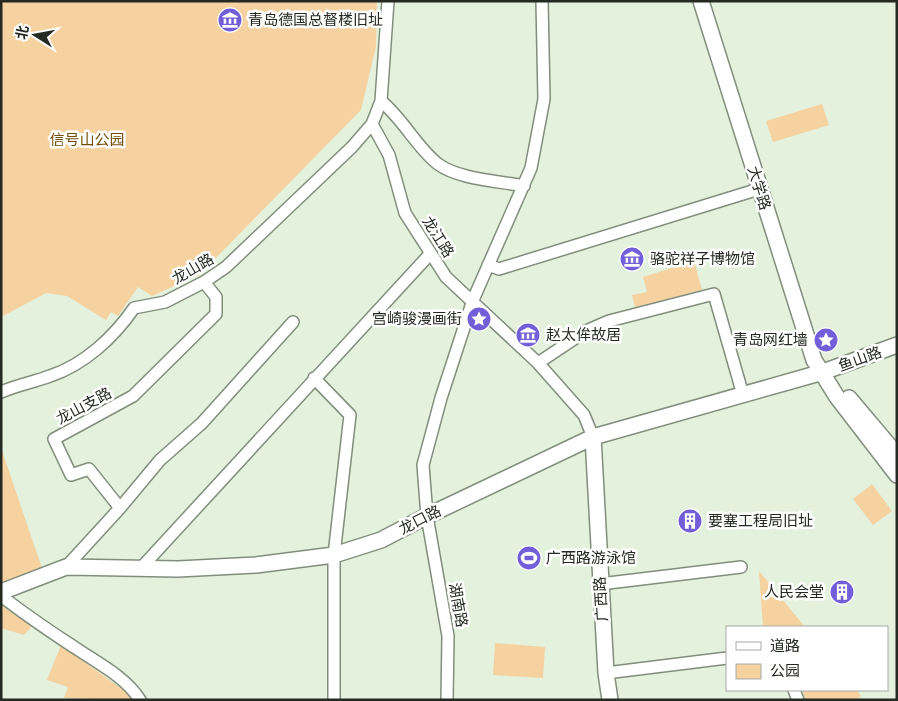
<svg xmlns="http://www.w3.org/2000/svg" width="898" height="701" viewBox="0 0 898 701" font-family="Signika,'Noto Sans SC',sans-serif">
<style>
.green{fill:#f5d2a0}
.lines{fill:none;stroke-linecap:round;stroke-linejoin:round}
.minor-casing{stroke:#818e7c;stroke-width:14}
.major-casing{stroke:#818e7c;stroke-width:18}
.minor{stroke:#fff;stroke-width:11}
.major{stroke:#fff;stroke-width:15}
.labels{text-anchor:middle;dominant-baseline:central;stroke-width:5;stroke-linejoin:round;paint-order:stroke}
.poi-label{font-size:15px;fill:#242922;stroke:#fff;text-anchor:start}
.park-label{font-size:15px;fill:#724e08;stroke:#fff}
.street-label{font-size:15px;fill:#242922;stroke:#fff}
</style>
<rect width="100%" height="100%" fill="#e3f1dd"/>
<!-- green -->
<path class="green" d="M1 1H377L376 46 361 110 199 275 152 296 138 287 118 316 111 312 106 320 67 296 46 293 1 317Z
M822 104 829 125 773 142 766 121Z
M694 261 702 290 635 307 632 295 647 292 643 277Z
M1 448 42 568 2 583 1 581Z
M872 484 892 511 873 525 853 499Z
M759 571 805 627H763Z
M1 605 32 626 24 635 1 628Z
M495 643 545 647 543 678 493 675Z
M61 645 126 692 132 700 64 698 68 687 47 680Z
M802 690H857L861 696 856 700H806Z"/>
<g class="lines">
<defs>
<path id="minor" d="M381 101C403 119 418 149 438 164 458 179 498 181 524 186
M372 124 389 155 405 213 446 277 538 363 584 415 593 437
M488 265 499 269 759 189
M538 363 586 331 609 321 714 294 743 395
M314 378 350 415 334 555V700
M1 392C17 385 34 382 50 376 84 365 114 337 134 308L165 302 204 282 226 267 352 147 372 124 381 101 388 1
M120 508 160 460 202 423 293 322
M66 567 120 508 89 469 71 475 54 439 133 396 216 314V297L204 282
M141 568 430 254
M600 584 741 567
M1 596C25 614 49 631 74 647 96 662 126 677 140 700
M606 673 727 658
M794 690 798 700
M447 700 448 636 427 516 423 465 441 398 473 300 531 168 544 99 542 1"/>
<path id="major" d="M701 1 814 360 837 397 897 475
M849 398 897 455
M593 437 606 673 610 700
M1 592 66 567 178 569 256 565 334 555 381 540 427 516 593 437 823 372 897 345"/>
</defs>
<!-- minor casing -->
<use href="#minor" class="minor-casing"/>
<!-- major casing -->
<use href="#major" class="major-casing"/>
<!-- minor -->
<use href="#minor" class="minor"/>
<!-- major -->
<use href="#major" class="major"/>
</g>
<!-- icons -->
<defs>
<symbol id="museum-disc" viewBox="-11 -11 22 22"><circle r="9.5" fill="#725ed8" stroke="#fff"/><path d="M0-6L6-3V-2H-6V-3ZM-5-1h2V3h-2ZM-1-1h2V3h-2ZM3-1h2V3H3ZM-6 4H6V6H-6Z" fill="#fff"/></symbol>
<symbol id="sight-disc" viewBox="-11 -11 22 22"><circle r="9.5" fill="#725ed8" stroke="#fff"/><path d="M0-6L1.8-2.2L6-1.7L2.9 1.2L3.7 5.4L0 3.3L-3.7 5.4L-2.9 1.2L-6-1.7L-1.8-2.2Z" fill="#fff"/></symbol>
<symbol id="building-disc" viewBox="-11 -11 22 22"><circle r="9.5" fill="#725ed8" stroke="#fff"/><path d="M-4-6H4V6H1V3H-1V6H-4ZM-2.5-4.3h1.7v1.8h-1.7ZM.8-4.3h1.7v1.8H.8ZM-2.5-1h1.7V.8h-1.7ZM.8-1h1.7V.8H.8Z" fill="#fff"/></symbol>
<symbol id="stadium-disc" viewBox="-11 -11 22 22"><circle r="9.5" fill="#725ed8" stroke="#fff"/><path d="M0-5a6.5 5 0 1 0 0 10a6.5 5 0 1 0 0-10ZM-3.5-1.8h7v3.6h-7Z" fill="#fff"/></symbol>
</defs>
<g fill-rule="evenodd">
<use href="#museum-disc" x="216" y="6" width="28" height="28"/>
<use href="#museum-disc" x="618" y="245" width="28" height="28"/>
<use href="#sight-disc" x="465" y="305" width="28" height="28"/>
<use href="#museum-disc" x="514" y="321" width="28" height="28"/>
<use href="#sight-disc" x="812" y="326" width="28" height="28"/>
<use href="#building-disc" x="676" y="507" width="28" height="28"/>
<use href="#stadium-disc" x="515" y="544" width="28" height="28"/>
<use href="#building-disc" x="828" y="578" width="28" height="28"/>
</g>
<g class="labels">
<!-- poi labels -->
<g class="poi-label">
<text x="248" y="20">青岛德国总督楼旧址</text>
<text x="650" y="259">骆驼祥子博物馆</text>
<text x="462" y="319" text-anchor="end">宫崎骏漫画街</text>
<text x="546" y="335">赵太侔故居</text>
<text x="808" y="340" text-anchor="end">青岛网红墙</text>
<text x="708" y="521">要塞工程局旧址</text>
<text x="546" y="558">广西路游泳馆</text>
<text x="824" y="592" text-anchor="end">人民会堂</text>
</g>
<!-- park labels -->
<g class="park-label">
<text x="87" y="140">信号山公园</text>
</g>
<!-- street labels -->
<g class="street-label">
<text transform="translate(759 188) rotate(73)">大学路</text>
<text transform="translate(438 237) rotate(58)">龙江路</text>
<text transform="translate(193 269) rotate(-30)">龙山路</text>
<text transform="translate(860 359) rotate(-20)">鱼山路</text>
<text transform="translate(84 406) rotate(-28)">龙山支路</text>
<text transform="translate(420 520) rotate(-27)">龙口路</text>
<text transform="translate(601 599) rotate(-93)">广西路</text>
<text transform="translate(458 605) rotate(80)">湖南路</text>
</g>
</g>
<!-- border -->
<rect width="898" height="701" fill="none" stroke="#242922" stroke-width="5"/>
<!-- legend -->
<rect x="726" y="626" width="162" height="65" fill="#ffffff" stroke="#a7a9a7"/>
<rect x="736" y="642" width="25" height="8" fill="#ffffff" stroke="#a7a9a7"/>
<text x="770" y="651" font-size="15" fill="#242922">道路</text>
<rect x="736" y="664" width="25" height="15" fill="#f5d2a0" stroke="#a7a9a7"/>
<text x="770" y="676" font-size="15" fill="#242922">公园</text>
<!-- north arrow -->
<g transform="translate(35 35) rotate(281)" stroke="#ffffff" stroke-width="4" paint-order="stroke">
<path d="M0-4L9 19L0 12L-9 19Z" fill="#242922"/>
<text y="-8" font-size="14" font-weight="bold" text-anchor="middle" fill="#242922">北</text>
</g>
</svg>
